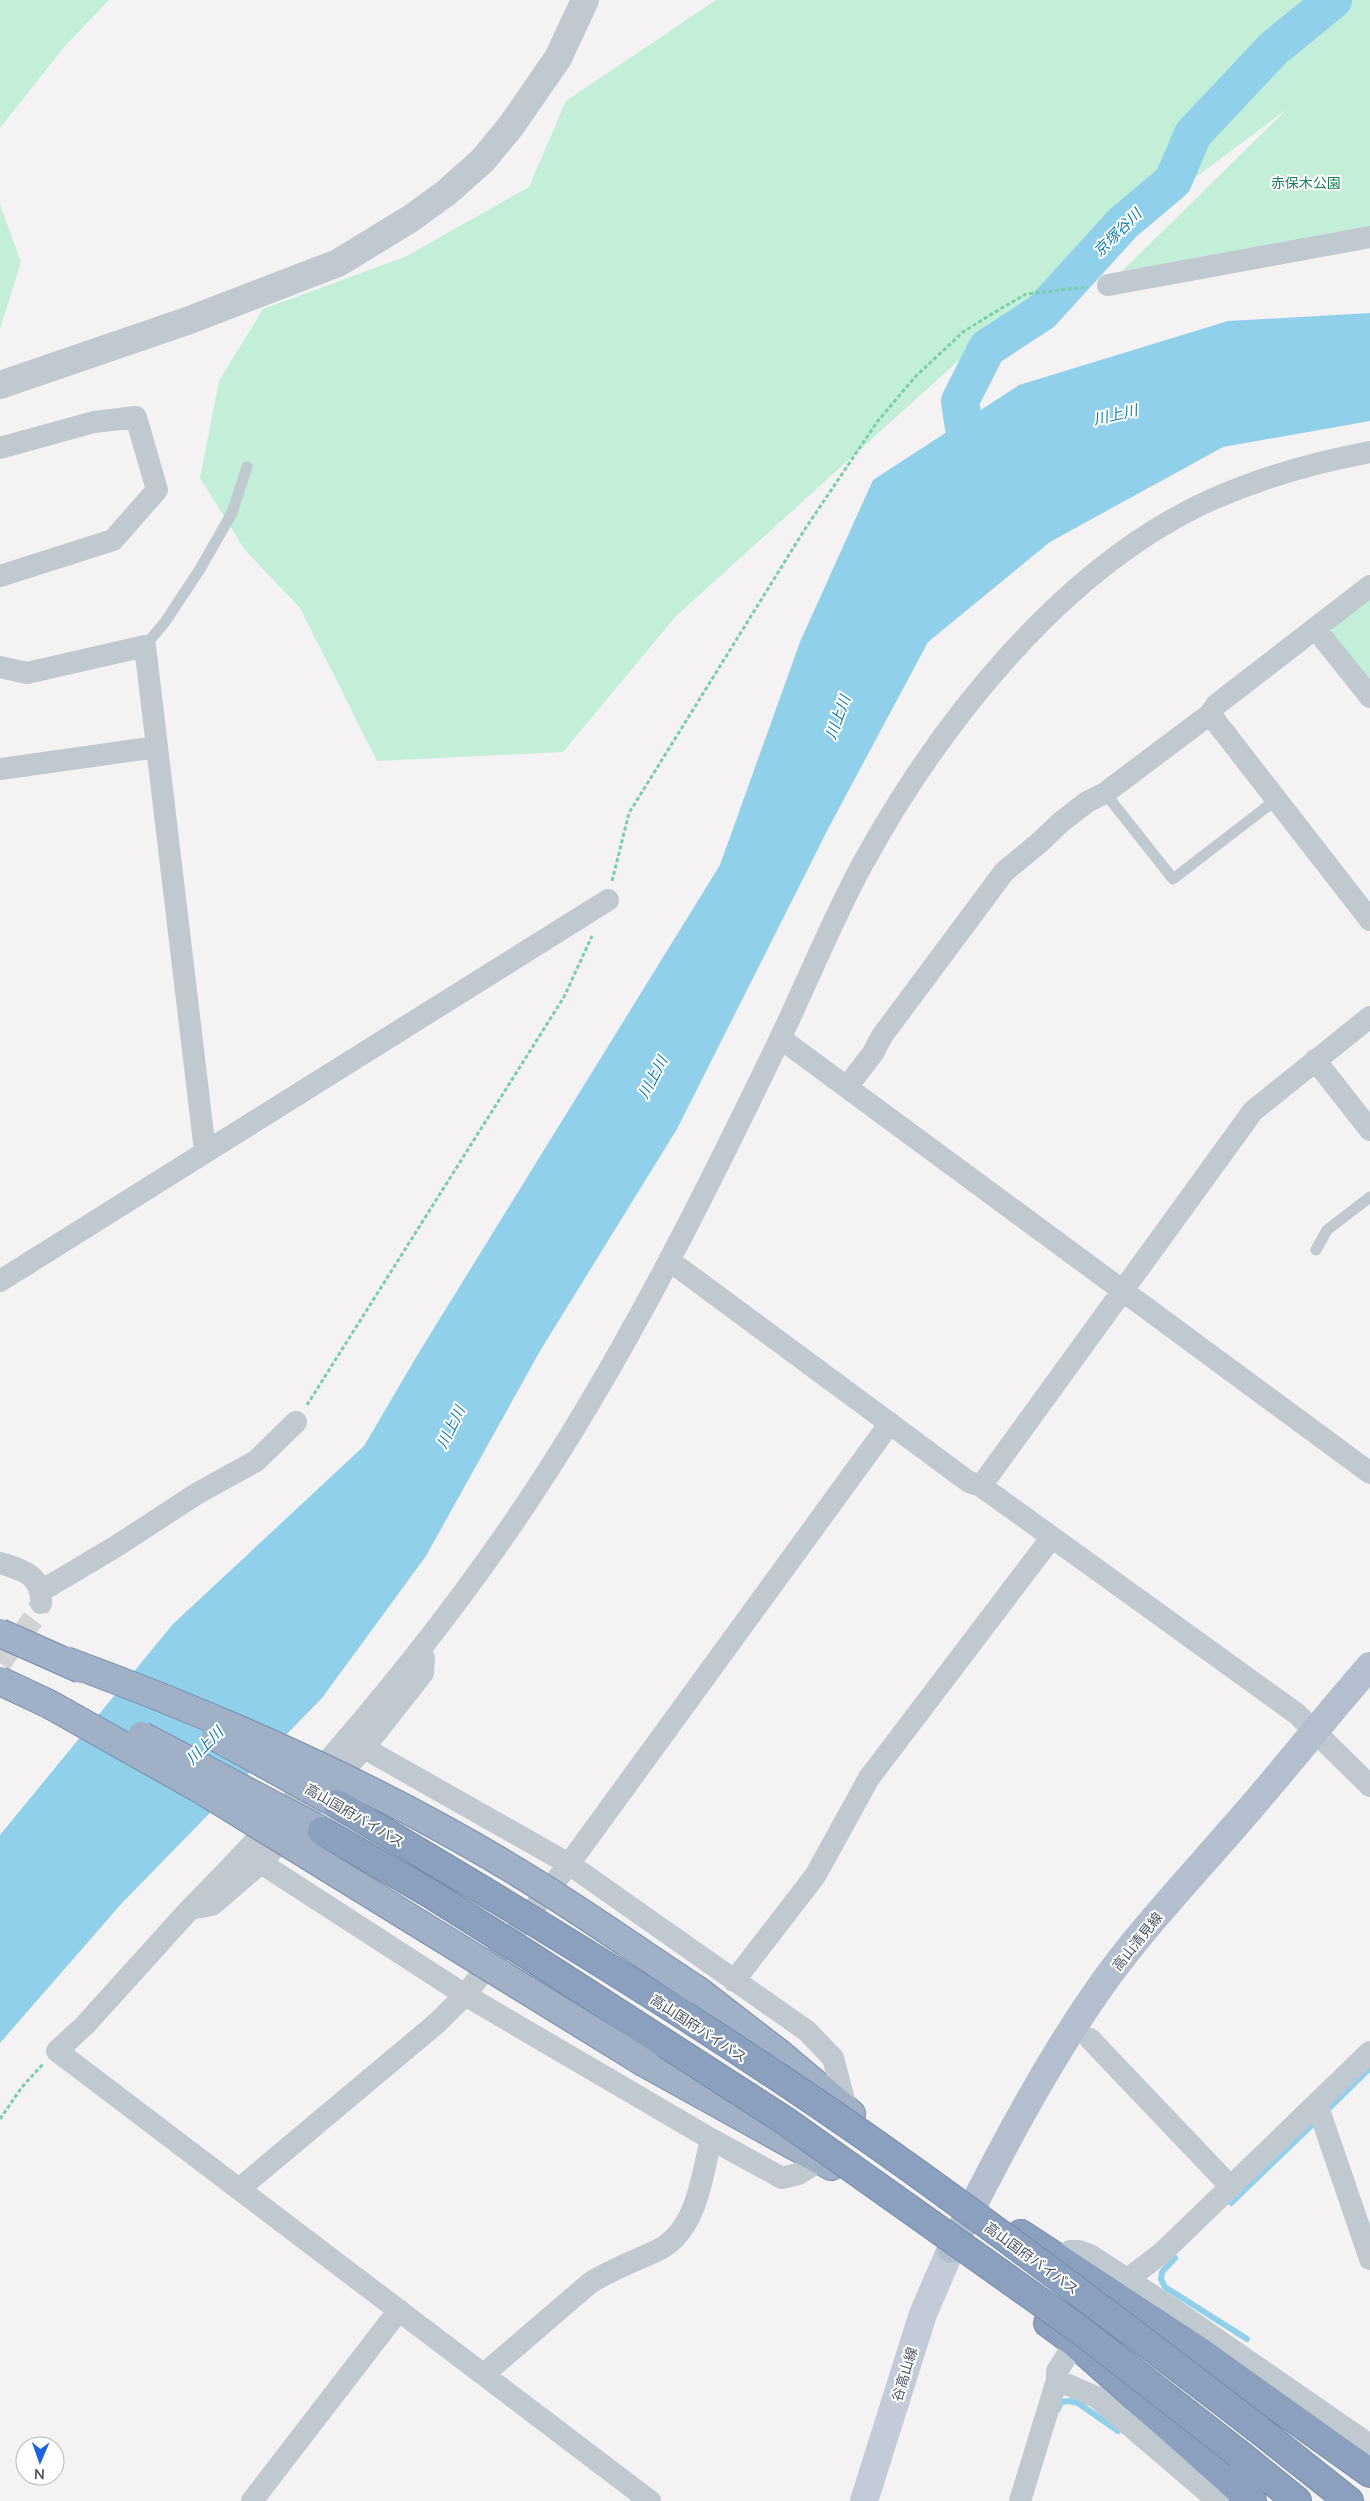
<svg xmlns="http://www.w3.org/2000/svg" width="1370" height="2501" viewBox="0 0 1370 2501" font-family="Lato,'Noto Sans JP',sans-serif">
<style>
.green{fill:#c3efd8}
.water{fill:#91d0eb}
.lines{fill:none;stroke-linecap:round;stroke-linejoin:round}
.stream{stroke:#91d0eb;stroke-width:6}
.river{stroke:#91d0eb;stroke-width:38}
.minor-tunnel{stroke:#d2d2d5;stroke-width:22;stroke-dasharray:22 11;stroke-linecap:butt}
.trunk-casing{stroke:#768bab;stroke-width:30}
.motorway-casing{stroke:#768bab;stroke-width:30}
.path{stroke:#7bcdac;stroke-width:3;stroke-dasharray:4 2.5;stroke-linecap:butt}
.service{stroke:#c0c8d0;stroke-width:11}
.minor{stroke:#c0c8d0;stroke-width:22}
.tertiary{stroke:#c0c8d0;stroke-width:28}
.secondary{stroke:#c3cbd8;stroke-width:28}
.primary{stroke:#b3bfcf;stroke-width:28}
.trunk{stroke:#9fb0c7;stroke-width:28}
.motorway{stroke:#8ba0bf;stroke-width:28}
.trunk-bridge-casing{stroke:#768bab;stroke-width:30;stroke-linecap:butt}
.motorway-bridge-casing{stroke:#768bab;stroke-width:30;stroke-linecap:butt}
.trunk-bridge{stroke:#9fb0c7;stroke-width:28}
.motorway-bridge{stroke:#8ba0bf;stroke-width:28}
.labels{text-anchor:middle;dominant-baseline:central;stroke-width:4;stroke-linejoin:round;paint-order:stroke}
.park-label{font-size:14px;fill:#1a8157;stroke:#fff}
.street-label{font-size:14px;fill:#4a535f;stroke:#fff}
.water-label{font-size:15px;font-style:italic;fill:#107dac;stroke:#fff}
</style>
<rect width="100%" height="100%" fill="#f4f2f2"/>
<!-- green -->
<path class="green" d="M0 0H109L65 46 0 128Z
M716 0H1370V237L1108 285 1287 109 998 325 676 616 563 752 377 761 300 608 245 550 200 478 219 381 263 309 405 257 529 187 566 101Z
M0 204 21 262 0 329Z
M1370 599V687L1332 638V627Z"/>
<!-- water -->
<path class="water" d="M1370 313V421L1223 447 1050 542 928 642 828 829 677 1129 540 1351 426 1556 322 1698 122 1903 0 2043V1835L173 1624 364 1446 418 1354 720 865 800 642 873 480 1019 385 1228 321Z"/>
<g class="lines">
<!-- stream -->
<path class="stream" d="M1324 2113 1370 2068
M1231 2203 1317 2120
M1175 2258 1162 2272 1161 2279 1165 2287 1247 2339
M1058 2409 1061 2402 1070 2401 1078 2403 1118 2431"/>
<!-- river -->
<path class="river" d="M962 472 966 442 960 401 987 348 1042 312 1123 223 1173 181 1193 134 1274 48 1333 0"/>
<!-- minor-tunnel -->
<path class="minor-tunnel" d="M0 1663 34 1618 41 1603"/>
<defs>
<path id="trunk" d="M697 1990 780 2054 851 2114
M645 2063 831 2166"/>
<path id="motorway" d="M1021 2234 1199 2351 1370 2473
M1048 2323 1075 2343 1252 2501
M1257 2428 1349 2501
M1239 2454 1297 2501"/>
</defs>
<!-- trunk casing -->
<use href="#trunk" class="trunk-casing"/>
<!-- motorway casing -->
<use href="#motorway" class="motorway-casing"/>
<!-- path -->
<path class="path" d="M612 881 629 813 805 529 877 422 915 377 963 332 995 312 1026 294 1088 287
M307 1405 564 997 592 936
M0 2119 22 2087 43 2064"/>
<!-- service -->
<path class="service" d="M145 646 165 622 200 569 232 513 247 467
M1105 793 1173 879 1277 799
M1316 1250 1327 1230 1370 1197"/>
<!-- minor -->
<path class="minor" d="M1108 285 1370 237
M0 448 94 422 136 417 157 490 113 540 0 576
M1315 628 1370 697
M0 667 27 673 145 646 205 1151
M1210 714 1370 920
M0 769 157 747
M780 1038 1370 1473
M1315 1060 1370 1130
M847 1087 873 1053 882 1036 1004 872 1039 843 1061 822 1087 802 1105 793 1210 714 1216 705 1370 586
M670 1261 969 1482 981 1486 1297 1714 1370 1786
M0 1281 608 900
M981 1486 1253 1111 1370 1017
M0 1563C23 1570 42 1575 41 1603
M41 1591 115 1547 198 1493 256 1461 296 1422
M364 1748 423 1673 424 1658
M261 1863 212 1905 190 1909 85 2025 57 2051 650 2501
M190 1909C340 1757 477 1593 586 1409 656 1292 716 1171 775 1049 805 988 830 924 862 865 939 724 1063 566 1213 499 1263 477 1316 462 1370 452
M734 1981 815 1876 869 1778 1052 1537
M1090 2039 1230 2186
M1317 2104 1370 2259
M711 2139 465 1995 261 1863 364 1748 569 1864 807 2031 833 2058 847 2111
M239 2189 437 2023 465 1995 569 1864 890 1423
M1062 2261 1070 2251H1079L1090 2255 1176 2311 1370 2445
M1128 2279 1163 2252 1370 2052
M484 2374 590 2283C612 2269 635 2261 658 2250 697 2231 702 2176 711 2139L782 2178 798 2174 821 2160
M1057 2380 1096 2397 1218 2501
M252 2501 399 2310
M1020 2501 1057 2380V2371L1075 2343"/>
<!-- tertiary -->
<path class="tertiary" d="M0 385 187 321 338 263 410 219 446 193 483 160 511 126 558 58 585 0"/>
<!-- secondary -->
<path class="secondary" d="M864 2501 923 2314 951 2249"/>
<!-- primary -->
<path class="primary" d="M951 2249C995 2162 1040 2074 1096 1993 1139 1931 1192 1876 1241 1819 1285 1769 1326 1716 1370 1666"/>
<!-- trunk -->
<use href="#trunk" class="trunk"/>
<!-- motorway -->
<use href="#motorway" class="motorway"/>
<defs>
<path id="trunk-bridge" d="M0 1633 81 1669
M66 1661C221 1718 372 1784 514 1870 576 1907 636 1950 697 1990
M0 1681 49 1704 202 1790 645 2063
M142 1736 322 1831
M216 1737 337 1804"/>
<path id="motorway-bridge" d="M337 1804C520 1911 702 2022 876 2144 1005 2235 1131 2331 1257 2428
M322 1831 431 1894 528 1955 784 2120 1080 2330 1239 2454"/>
</defs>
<!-- trunk-bridge casing -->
<use href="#trunk-bridge" class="trunk-bridge-casing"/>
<!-- motorway-bridge casing -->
<use href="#motorway-bridge" class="motorway-bridge-casing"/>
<!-- trunk-bridge -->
<use href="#trunk-bridge" class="trunk-bridge"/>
<!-- motorway-bridge -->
<use href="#motorway-bridge" class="motorway-bridge"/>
</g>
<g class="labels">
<!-- park labels -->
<g class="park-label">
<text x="1306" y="182">赤保木公園</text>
</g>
<!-- street labels -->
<g class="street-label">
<text transform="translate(355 1815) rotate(30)">高山国府バイパス</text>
<text transform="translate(1137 1941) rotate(-51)">高山清見線</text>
<text transform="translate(699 2028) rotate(33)">高山国府バイパス</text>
<text transform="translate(1032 2258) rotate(36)">高山国府バイパス</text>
<text transform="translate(904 2374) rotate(-73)">谷高山線</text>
</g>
<!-- water labels -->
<g class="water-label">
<text transform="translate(1117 232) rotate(-45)">京塚谷川</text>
<text transform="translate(1115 414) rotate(-13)">川上川</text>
<text transform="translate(837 717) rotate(-70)">川上川</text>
<text transform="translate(652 1077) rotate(-62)">川上川</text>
<text transform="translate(450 1427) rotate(-64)">川上川</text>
<text transform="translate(204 1745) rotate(-45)">川上川</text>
</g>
</g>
<!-- north arrow -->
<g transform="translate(40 2461) rotate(182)"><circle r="24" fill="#ffffff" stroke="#b7babf"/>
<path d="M0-4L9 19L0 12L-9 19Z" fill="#1e62e2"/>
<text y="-8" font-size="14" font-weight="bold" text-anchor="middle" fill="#4a535f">N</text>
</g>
</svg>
